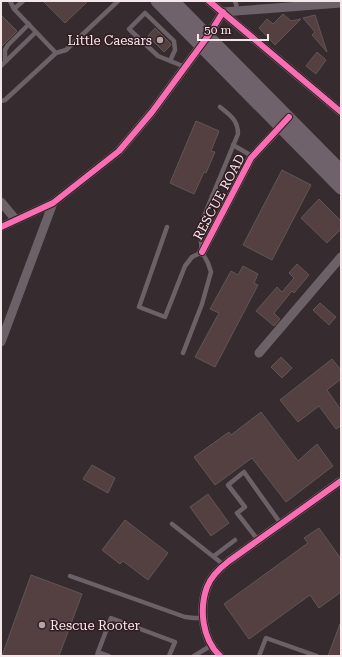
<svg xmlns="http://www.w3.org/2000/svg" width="342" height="657" viewBox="0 0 342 657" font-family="'Roboto Serif',serif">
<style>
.building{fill:#544041;stroke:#605657}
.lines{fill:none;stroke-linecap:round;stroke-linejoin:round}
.service{stroke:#6c6167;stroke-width:4.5}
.minor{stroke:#6c6167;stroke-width:9}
.secondary{stroke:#6f626a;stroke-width:13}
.cycleway-casing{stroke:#311c22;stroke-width:8}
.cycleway{stroke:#f96db3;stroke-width:6}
.poi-dot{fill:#b2a5a8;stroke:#311c22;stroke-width:1.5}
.labels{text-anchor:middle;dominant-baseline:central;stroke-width:3;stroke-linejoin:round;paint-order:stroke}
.poi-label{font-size:13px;fill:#f5e6ea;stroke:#311c22;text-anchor:end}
.street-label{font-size:13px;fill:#f5e6ea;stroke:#311c22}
</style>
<rect width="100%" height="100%" fill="#362b2e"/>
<!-- building -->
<path class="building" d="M43 1H88L65 23Z
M283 14 291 21 301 19 275 45 259 28 267 19 273 24Z
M1 15 17 31 1 47Z
M315 15 327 52 312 35 315 32 303 18Z
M155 28 170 43 171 45 164 52 148 36Z
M317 52 326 60 316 74 306 66Z
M196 121 219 131 211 151 215 152 206 173 204 172 194 194 170 183Z
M282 170 311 185 272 260 243 245Z
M319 199 341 221V229L327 243 301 218Z
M297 264 309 275 294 293 292 291 274 313 280 319 274 326 256 311 277 287 282 292 294 278 289 273Z
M243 266 258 274 254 283 258 285 215 367 195 357 219 313 210 309 231 271 238 275Z
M320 303 336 317 329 325 313 310Z
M281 357 292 368 282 378 271 367Z
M332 359 341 370V379L327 390 341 410V426L336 429 319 406 298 422 280 400Z
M261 412 298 461 317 444 333 466 286 502 252 458 215 485 194 457 229 432 231 435Z
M92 465 115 478 108 493 83 479Z
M208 494 229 523 211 536 190 507Z
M125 520 168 553 148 580 123 561 120 564 102 550Z
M319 528 341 559V592L319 608 310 595 249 639 224 604 308 543 304 538Z
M31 575 82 594 59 656H2Z
M340 624 341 656H328Z"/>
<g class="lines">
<!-- service -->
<path class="service" d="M10 1 14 9 56 53 66 50 118 1
M235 1 238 11
M14 9 23 1
M170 61 175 50 174 41 145 13 129 29 158 56 185 67
M5 62V50L8 45 29 24
M1 66 36 32
M1 101 5 100 56 53
M233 145 252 156
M212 196 228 203
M167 227 139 307 165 317 185 266 192 257 202 252
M183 353 202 304 211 272 208 263 202 252 200 231 204 216 238 134C238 120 230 115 220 107
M172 524 224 565
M258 540 237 513 245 507 228 485 244 472 281 524
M214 556 235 540
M70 576 185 617 194 618H202
M98 652 111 618 175 642 169 656
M97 656 98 652 109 656
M194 656 212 645
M259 656 266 638 317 656"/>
<!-- minor -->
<path class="minor" d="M209 1 341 112
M223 12 341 3
M1 202 16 220
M1 227 53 203 119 151 152 112 208 36 223 12
M202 252 251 158 284 123
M1 342 53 203
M259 353 341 257
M220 656C202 639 199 609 207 587 211 576 220 568 229 561L341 481"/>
<!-- secondary -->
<path class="secondary" d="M157 1 341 188
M173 1 341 171"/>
<defs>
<path id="cycleway" d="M209 1 341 112
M1 227 53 203 119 151 152 112 208 36 223 12
M202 252 251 158 289 117
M220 656C202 639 199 609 207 587 211 576 220 568 229 561L341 481"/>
</defs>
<!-- cycleway casing -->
<use href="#cycleway" class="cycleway-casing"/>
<!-- cycleway -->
<use href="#cycleway" class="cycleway"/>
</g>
<!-- markers -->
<g class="poi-dot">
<circle cx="160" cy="40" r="4"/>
<circle cx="42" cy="625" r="4"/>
</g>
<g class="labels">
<!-- poi labels -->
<g class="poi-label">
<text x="152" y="40">Little Caesars</text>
<text x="50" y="625" text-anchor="start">Rescue Rooter</text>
</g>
<!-- street labels -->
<g class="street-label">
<text transform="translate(219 197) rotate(-62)">RESCUE ROAD</text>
</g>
</g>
<!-- border -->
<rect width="342" height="657" fill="none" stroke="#f5e6ea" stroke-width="4"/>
<!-- scale -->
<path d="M198 34v6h70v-6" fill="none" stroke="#f5e6ea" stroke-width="2"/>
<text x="204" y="34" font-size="12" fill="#f5e6ea" stroke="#311c22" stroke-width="3" paint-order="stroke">50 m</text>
</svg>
